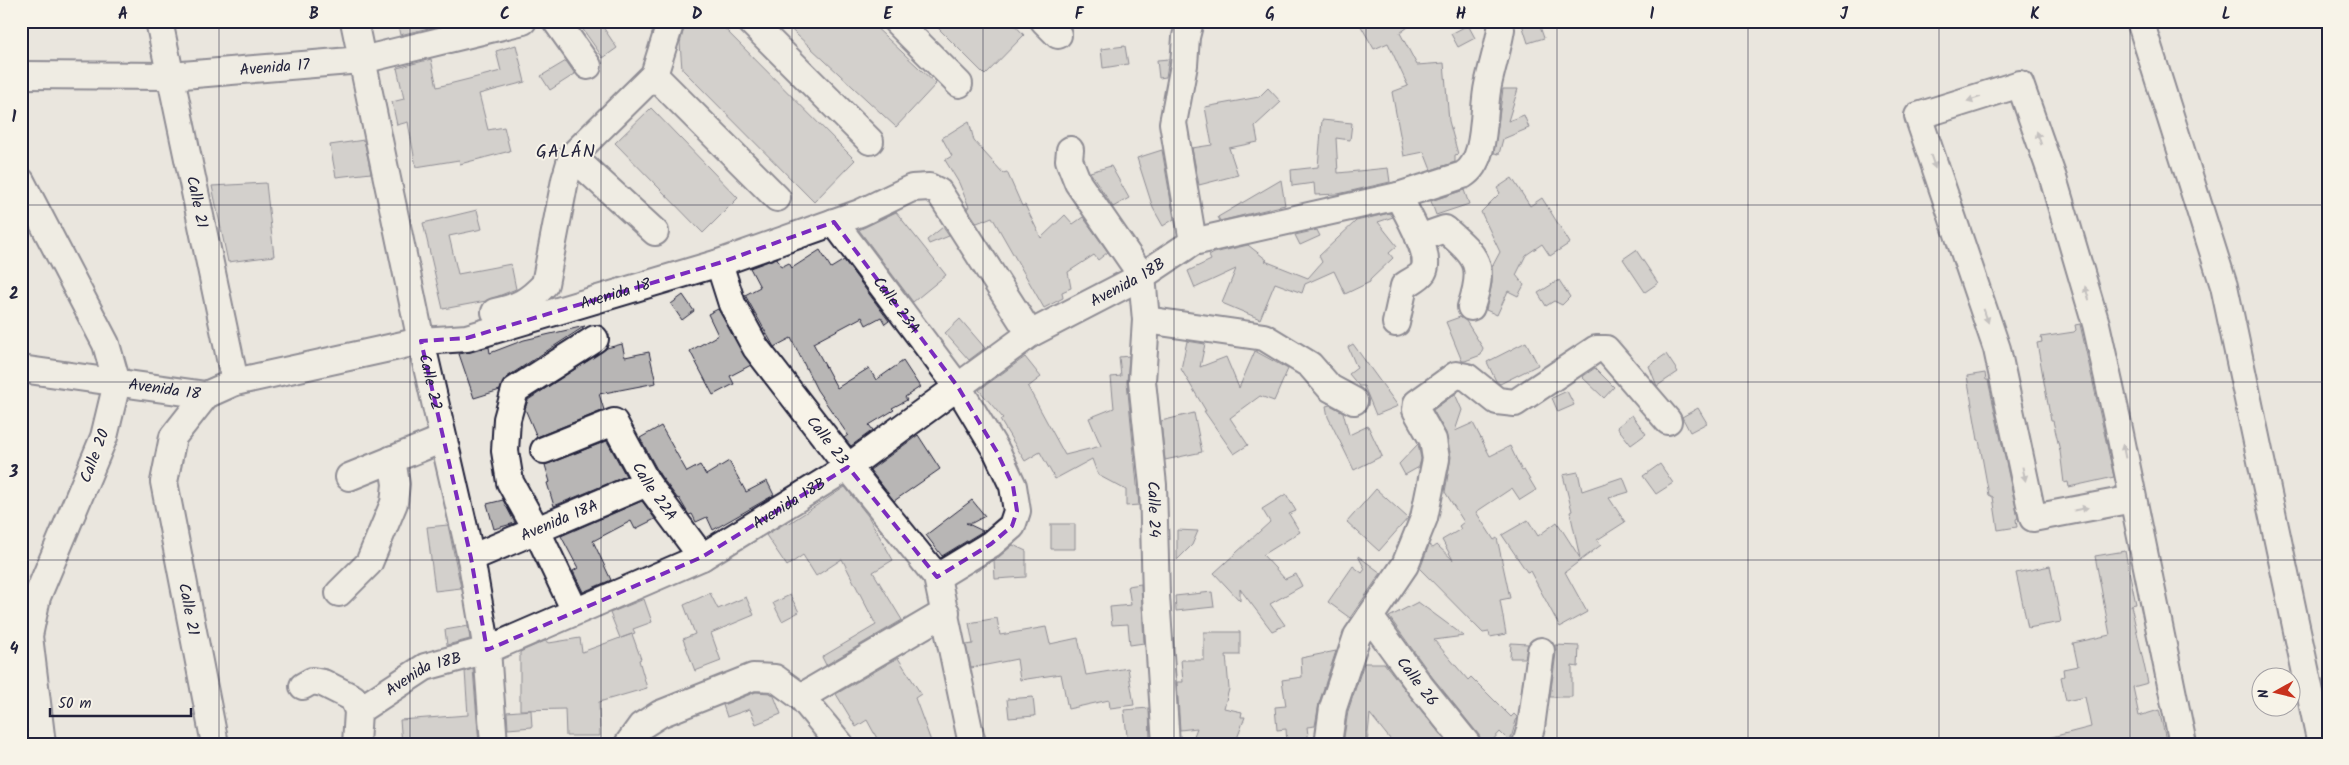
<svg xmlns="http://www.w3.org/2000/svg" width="2349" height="765" viewBox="0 0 2349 765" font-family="Kalam,sans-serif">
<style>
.building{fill:#b8b6b5;stroke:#22223b}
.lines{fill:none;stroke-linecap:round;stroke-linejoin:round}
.minor-casing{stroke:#22223b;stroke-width:30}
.minor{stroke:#f7f3e8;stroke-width:26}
.oneway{fill:#97959a}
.marked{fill:none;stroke:#7b2cbf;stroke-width:4;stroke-dasharray:10 6;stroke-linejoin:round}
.grid{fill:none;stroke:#22223b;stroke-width:1;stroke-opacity:0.55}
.labels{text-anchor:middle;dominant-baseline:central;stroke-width:4;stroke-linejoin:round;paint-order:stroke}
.street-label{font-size:16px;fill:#22223b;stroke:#f7f3e8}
.neighbourhood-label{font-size:18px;letter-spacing:1px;fill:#22223b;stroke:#f7f3e8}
.neatline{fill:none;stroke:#22223b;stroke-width:2}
.grid-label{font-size:16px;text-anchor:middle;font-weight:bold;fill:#22223b}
</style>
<rect width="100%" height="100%" fill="#eae6de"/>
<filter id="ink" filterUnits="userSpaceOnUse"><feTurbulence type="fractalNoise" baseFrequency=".02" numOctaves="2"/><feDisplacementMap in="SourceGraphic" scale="10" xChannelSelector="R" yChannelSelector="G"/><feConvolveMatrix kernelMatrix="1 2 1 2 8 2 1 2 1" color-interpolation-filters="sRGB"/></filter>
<g filter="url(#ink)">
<!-- building -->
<path class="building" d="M397 21H431L433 27 400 35Z
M577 21H599L617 48 603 58Z
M686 21H717L855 160 814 202 682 69 680 43Z
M782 21H869L936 84 896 127Z
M931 21H1011L1024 35 985 75Z
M1358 21H1416L1400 33 1417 65 1444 63 1449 121 1458 154 1455 155V162L1431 170 1424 152 1404 156 1392 92 1408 86 1388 43 1374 49Z
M1521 21H1538L1544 38 1528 43Z
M1468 25 1475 38 1458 47 1451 34Z
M516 45 525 82 479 94 488 130 504 127 510 151 460 164 459 160 416 167 408 122 397 125 392 102 404 99 397 68 431 59 437 87 501 71 496 51Z
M1125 46 1128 64 1103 68 1101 49Z
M1169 59 1166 77 1159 78 1157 60Z
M566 61 575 74 550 90 541 76Z
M1268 88 1281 102 1255 126 1258 142 1229 148 1238 175 1199 185 1192 148 1212 145 1205 107 1259 97Z
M1503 89H1518L1508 121 1524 115 1529 128 1503 139 1499 154 1494 153Z
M651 108 738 198 703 233 615 143Z
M1322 120 1352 123 1350 140 1336 138 1338 173 1388 168 1390 182 1338 194 1315 195 1314 183 1292 186 1291 170 1318 167Z
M969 121 974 141 1003 173 1007 172 1022 206 1025 205 1041 238 1065 215 1073 224 1083 217 1108 252 1098 260 1094 255 1068 272 1071 288 1062 292 1063 298 1044 308 992 217 977 223 967 208 969 207 959 183 945 160 952 156 942 138Z
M364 140 371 173 336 177 330 145Z
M1162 150 1174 219 1163 226 1153 208 1137 158Z
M1111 166 1129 198 1113 207 1090 172Z
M1512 178 1530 206 1542 198 1570 243 1550 256 1542 244 1526 255 1516 275 1524 285 1518 296 1508 291 1497 315 1486 310 1492 283V267L1500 252 1481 212 1500 193 1497 188Z
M1281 180 1285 205 1220 221 1218 217Z
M266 183 274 256 228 262 212 186Z
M1464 190 1469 204 1436 215 1431 201Z
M477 210 482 229 449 236 458 274 511 264 516 289 486 301 443 309 423 223Z
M896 212 946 275 913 302 859 230Z
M1390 213 1393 217 1378 222 1397 246 1389 253 1393 258 1370 280V282L1345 294 1334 271 1305 284 1302 293 1275 283 1260 319 1222 303 1236 269 1195 288 1188 271 1211 260 1209 256 1214 253 1248 245 1267 260 1265 261 1308 278 1322 262 1319 256 1356 221Z
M943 227 949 236 929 244 927 240Z
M1317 230 1320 236 1300 245 1295 235Z
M820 250 831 268 844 260 889 321 885 324 881 317 866 325 862 317 813 343 837 388 869 368 876 380 903 361 920 387 905 397 907 400 892 408 894 410 869 425 873 430 851 446 844 438 848 435 817 390 791 338 774 347 745 295 760 287 750 268 777 258 781 267 789 263 792 268Z
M1636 250 1658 283 1645 292 1623 259Z
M1559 280 1570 297 1562 305 1554 301 1546 306 1538 293Z
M683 295 694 311 682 320 671 304Z
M718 309 751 365 730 376 734 384 713 395 690 351 718 335 708 314Z
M1460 317 1466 321 1483 348 1481 355 1465 361H1462L1446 322Z
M960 319 985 348 969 360 945 333Z
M2080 324 2114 477 2069 487 2068 482 2064 483 2060 451 2053 421H2051L2037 343 2042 342 2041 337 2074 332 2076 330 2075 325Z
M585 326 507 377 500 390 474 398 459 354 489 347 490 353 524 340Z
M1187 341 1205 344 1200 367 1226 357 1239 388 1255 351 1288 369 1274 401 1260 396 1230 418 1248 445 1234 454 1204 411H1206L1181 369Z
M1526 342 1538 365 1500 384 1496 381 1487 362Z
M622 344 625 357 649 352 656 383 599 394 604 410 537 437 525 409 528 400 607 348Z
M1353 344 1374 373 1398 406 1376 415 1364 386H1359L1349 374 1357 368 1348 347Z
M1666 354 1678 372 1657 386 1649 366Z
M1129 356 1127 382 1139 505 1126 506V490L1098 475 1092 459 1055 479 1040 452 1025 461 1000 420 1003 418 979 390 1025 357 1041 377 1028 387 1065 455 1101 446 1089 418 1114 408 1111 377 1121 376 1119 357Z
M1595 368 1614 387 1604 398 1582 377Z
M1985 373 1986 380H1988L2018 518 2016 519 2017 527 1998 530 1993 497 1989 495 1979 440H1978L1967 376Z
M1567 391 1574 405 1558 412 1552 398Z
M1455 394 1462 410 1455 431 1473 423 1490 456 1510 446 1522 471 1524 470 1536 490 1520 500 1512 488 1476 512 1494 540 1497 538 1510 598 1500 600 1506 634 1490 637 1489 632 1483 633 1420 569 1429 545 1433 548 1437 545 1453 560 1442 540 1461 529 1459 526 1464 522 1445 492 1451 457 1446 433 1433 410Z
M1330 405 1343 412 1349 435 1368 426 1382 456 1354 470 1328 417 1326 406Z
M1698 408 1707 423 1690 432 1682 417Z
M1194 413 1202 452 1165 460 1161 421Z
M1632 415 1646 434 1631 445 1617 427Z
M661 426 687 472 700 465 706 475 729 461 746 492 767 481 774 495 713 530 707 517 696 522 692 514 689 515 679 498 678 499 660 475 640 438Z
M918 435 940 469 894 501 870 470Z
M607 441 626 476 554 506 547 483 550 482 545 465Z
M1418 444 1421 459 1419 467 1405 475 1399 464Z
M1660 464 1673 483 1656 494 1643 476Z
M1578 472 1582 491 1623 477 1629 492 1609 498 1625 522 1597 540 1601 545 1565 572 1587 612 1560 627 1530 571 1527 572 1502 535 1528 520 1538 536 1557 522 1580 558 1570 512 1572 511 1563 475Z
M845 487 868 516 893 560 873 572 902 620 826 665 822 657 876 625 842 559 816 576 803 555 787 566 766 535 787 522 788 524Z
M1376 489 1408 518 1379 551 1347 522Z
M1286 494 1296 511 1289 514 1300 532 1263 555 1285 579 1296 574 1302 586 1270 604 1285 625 1272 631 1240 589V601L1214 573 1270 522 1262 509Z
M503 500 515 523 494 529 487 504Z
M972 500 985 516 972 523H966L983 531 942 556 926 535Z
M642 501 655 519 635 529 631 521 593 541 611 580 583 592 573 571 578 568 561 536Z
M1051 524H1075V549H1051Z
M448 525 461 588 435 591 427 527Z
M1177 530 1198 531 1192 545 1177 560Z
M1013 545 1026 551V577L995 579 994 560 975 572 999 557Z
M2125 551 2136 604 2131 605 2148 683 2133 687 2139 716 2159 710 2167 744H2049L2048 738 2091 727 2085 697 2066 701 2061 677 2064 676 2063 669 2078 666 2073 643 2110 635 2095 556Z
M1358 556 1381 573 1350 618 1328 602 1353 566 1362 573 1365 569Z
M2050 566 2061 622 2028 628 2016 573Z
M1141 584 1144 643 1130 645 1128 624 1112 625 1110 607 1131 605 1128 586Z
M1212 592 1214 607 1176 611 1175 596Z
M710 593 718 609 746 597 754 615 711 633 721 661 695 671 683 639 695 634 684 605Z
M790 595 799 612 782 621 773 603Z
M644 599 652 622 633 629 635 633 621 638 632 634 641 659 639 660 647 688 599 702 600 736H566L565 709 520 710V652L545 641 549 643 580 638 582 652 620 638 610 613Z
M1418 602 1464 636 1434 640 1468 680 1471 677 1511 717 1514 714 1517 717 1510 742 1500 732 1489 744H1482L1479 735 1433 678 1390 618 1389 617Z
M997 618 1000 635 1046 627 1050 644 1078 638 1086 675 1128 668 1134 705 1110 708 1109 700 1068 709 1061 674 1020 680 1017 659 971 668 966 645 973 644 969 623Z
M468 626 470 639 447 645 445 630Z
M1204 632H1240V655H1226L1229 689 1224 708 1242 712 1241 717H1245L1235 744H1191L1197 728 1180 730 1177 682H1183L1181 660H1204Z
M1511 643 1528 644 1525 658H1510Z
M1555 645 1579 646 1578 667 1572 666V697H1550L1556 653Z
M1336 651 1319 703 1315 726 1307 727 1309 744H1287L1286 729 1277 730 1275 707 1286 706 1282 680 1302 677 1301 658Z
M898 658 921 694 915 698 932 744H880L867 720 856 727 836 694Z
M1364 663H1384L1448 744H1394L1370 714 1367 744H1343L1348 711Z
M473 669 479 744H402L400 720 468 715 465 671Z
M756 692 770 693 774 696 781 714 756 724 750 709 727 717 723 705Z
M1033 697 1035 716 1009 718 1007 699Z
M1149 708 1150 741 1147 742V744H1128L1124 710Z
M531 710 532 727 508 729 507 712Z"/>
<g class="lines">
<defs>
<g id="minor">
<path id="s1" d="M159 21 235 382"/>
<path id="s2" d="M354 21 421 341 471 558 487 650 494 744"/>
<path d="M556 21 588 66"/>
<path d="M750 21 870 141"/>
<path d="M896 21 959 84"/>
<path d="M1044 21 1058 35"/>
<path d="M1190 21 1186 37 1184 65 1173 123 1193 242"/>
<path d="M2142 27 2224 286 2321 744"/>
<path id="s3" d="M21 75 171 76 362 60 523 21"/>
<path d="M654 75 777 198"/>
<path id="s4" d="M1070 150 1069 160 1078 183 1142 276 1146 320 1142 381 1153 485 1156 596 1166 744"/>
<path d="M572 156 655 232"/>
<path d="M21 181 106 344 117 383 104 437 37 597 29 636 42 744"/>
<path id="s5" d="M834 222 958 387 997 452 1013 486 1017 511 1012 526 991 544 937 577"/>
<path d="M1419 238 1445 229C1478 258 1485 264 1471 307"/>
<path id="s6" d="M719 263 732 304 756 348 848 467 937 577 972 744"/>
<path d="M495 312C518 307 528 302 545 284L565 180 572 156 654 75 671 21"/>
<path d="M1146 320 1264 337 1310 365 1330 388 1354 401"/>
<path d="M1396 323 1404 286C1409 282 1419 278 1423 272 1433 256 1407 213 1398 196"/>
<path id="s7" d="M21 369 206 395 235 382 421 341 467 338 719 263 860 213 912 188 929 187 939 192 1030 334"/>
<path id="s8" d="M206 395 173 437 164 482 215 744"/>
<path id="s9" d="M544 450 614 422 647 483 702 557"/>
<path d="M349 477 443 439"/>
<path d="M2133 499 2033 518 1997 349 1918 116 2020 84 2053 178 2096 324 2117 419 2183 744"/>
<path id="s10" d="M471 558 647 483"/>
<path d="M339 593 369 563 394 503 396 484 392 459"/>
<path d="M575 611 537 531 510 482 505 451 507 419 515 390 595 339"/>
<path id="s11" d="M1370 617 1421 687 1467 744"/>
<path d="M303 686 312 681 323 683 353 698 358 711 356 744"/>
<path d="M801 697 946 612"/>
<path id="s12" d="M358 711 425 667 487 650 702 557 848 467 1030 334 1142 276 1193 242 1398 196 1463 175C1488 160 1482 111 1488 85 1492 66 1498 48 1501 29"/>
<path d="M628 744 641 726 660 714 753 677 775 678 801 697 840 744"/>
<path d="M1328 744 1333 708 1357 636 1405 565 1424 518 1436 459 1433 440 1416 410 1417 403 1456 375 1467 377 1497 401 1515 403 1596 349H1606L1668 421"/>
<path d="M1526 744 1531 727 1541 651"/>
</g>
</defs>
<!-- minor casing -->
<use href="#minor" class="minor-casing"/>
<!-- minor -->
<use href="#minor" class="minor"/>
</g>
<!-- one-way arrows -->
<defs><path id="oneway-solid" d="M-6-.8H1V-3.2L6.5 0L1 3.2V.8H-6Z" transform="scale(1.25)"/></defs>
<g class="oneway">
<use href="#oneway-solid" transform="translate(1974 99) rotate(162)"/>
<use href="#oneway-solid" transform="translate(2039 138) rotate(-109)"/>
<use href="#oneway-solid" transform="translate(1933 162) rotate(71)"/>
<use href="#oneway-solid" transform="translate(2087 293) rotate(-107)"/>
<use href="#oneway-solid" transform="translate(1986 316) rotate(71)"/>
<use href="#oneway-solid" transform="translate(2124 451) rotate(-101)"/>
<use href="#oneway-solid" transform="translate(2024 474) rotate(78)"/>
<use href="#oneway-solid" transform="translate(2081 509) rotate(-11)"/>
</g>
</g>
<!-- marked area -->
<path d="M0 0H2349V765H0ZM834 222 958 387 997 452 1013 486 1017 511 1012 526 991 544 937 577 848 467 702 557 487 650 471 558 421 341 467 338 719 263Z" fill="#eae6de" fill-opacity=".55" fill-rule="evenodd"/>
<path class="marked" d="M834 222 958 387 997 452 1013 486 1017 511 1012 526 991 544 937 577 848 467 702 557 487 650 471 558 421 341 467 338 719 263Z"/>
<!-- grid -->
<path class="grid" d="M219 21V744M410 21V744M601 21V744M792 21V744M983 21V744M1174 21V744M1366 21V744M1557 21V744M1748 21V744M1939 21V744M2130 21V744M21 205H2328M21 382H2328M21 560H2328"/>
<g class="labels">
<!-- street labels -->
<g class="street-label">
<text stroke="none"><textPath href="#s3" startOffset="254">Avenida 17</textPath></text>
<text stroke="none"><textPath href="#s1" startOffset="185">Calle 21</textPath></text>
<text stroke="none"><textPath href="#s12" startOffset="886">Avenida 18B</textPath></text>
<text stroke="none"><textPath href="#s7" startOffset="610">Avenida 18</textPath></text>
<text stroke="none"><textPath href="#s5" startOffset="104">Calle 23A</textPath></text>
<text stroke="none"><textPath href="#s2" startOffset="369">Calle 22</textPath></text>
<text stroke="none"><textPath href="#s7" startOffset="145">Avenida 18</textPath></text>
<text stroke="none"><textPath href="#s6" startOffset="210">Calle 23</textPath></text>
<text transform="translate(95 456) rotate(-69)">Calle 20</text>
<text stroke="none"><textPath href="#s9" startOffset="156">Calle 22A</textPath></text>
<text stroke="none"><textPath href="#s12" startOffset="481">Avenida 18B</textPath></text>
<text stroke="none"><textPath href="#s4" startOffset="382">Calle 24</textPath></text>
<text stroke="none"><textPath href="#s10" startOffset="96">Avenida 18A</textPath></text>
<text stroke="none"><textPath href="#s8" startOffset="229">Calle 21</textPath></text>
<text stroke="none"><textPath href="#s12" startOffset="76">Avenida 18B</textPath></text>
<text stroke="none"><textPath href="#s11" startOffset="80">Calle 26</textPath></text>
</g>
<!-- neighbourhood labels -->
<g class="neighbourhood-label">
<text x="566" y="152">GALÁN</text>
</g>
</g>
<!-- margin -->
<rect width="2349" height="765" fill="none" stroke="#f7f3e8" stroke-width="55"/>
<!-- north arrow -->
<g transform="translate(2276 692) rotate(262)"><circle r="24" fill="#f7f3e8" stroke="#a29fa3"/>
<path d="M0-4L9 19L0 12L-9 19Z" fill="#c8321e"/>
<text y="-8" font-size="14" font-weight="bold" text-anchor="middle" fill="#22223b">N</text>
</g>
<!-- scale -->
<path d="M50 708v8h141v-8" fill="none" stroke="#22223b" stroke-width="2.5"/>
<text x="58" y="708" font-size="15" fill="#22223b" stroke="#f7f3e8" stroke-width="4" paint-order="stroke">50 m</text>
<rect x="28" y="28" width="2294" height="710" class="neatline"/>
<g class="grid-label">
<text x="123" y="19">A</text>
<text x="314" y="19">B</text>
<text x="505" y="19">C</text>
<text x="697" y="19">D</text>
<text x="888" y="19">E</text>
<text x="1079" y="19">F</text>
<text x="1270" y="19">G</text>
<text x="1461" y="19">H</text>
<text x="1652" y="19">I</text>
<text x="1844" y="19">J</text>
<text x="2035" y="19">K</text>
<text x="2226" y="19">L</text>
<text x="14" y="122">1</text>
<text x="14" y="299">2</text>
<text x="14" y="477">3</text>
<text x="14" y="654">4</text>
</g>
</svg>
